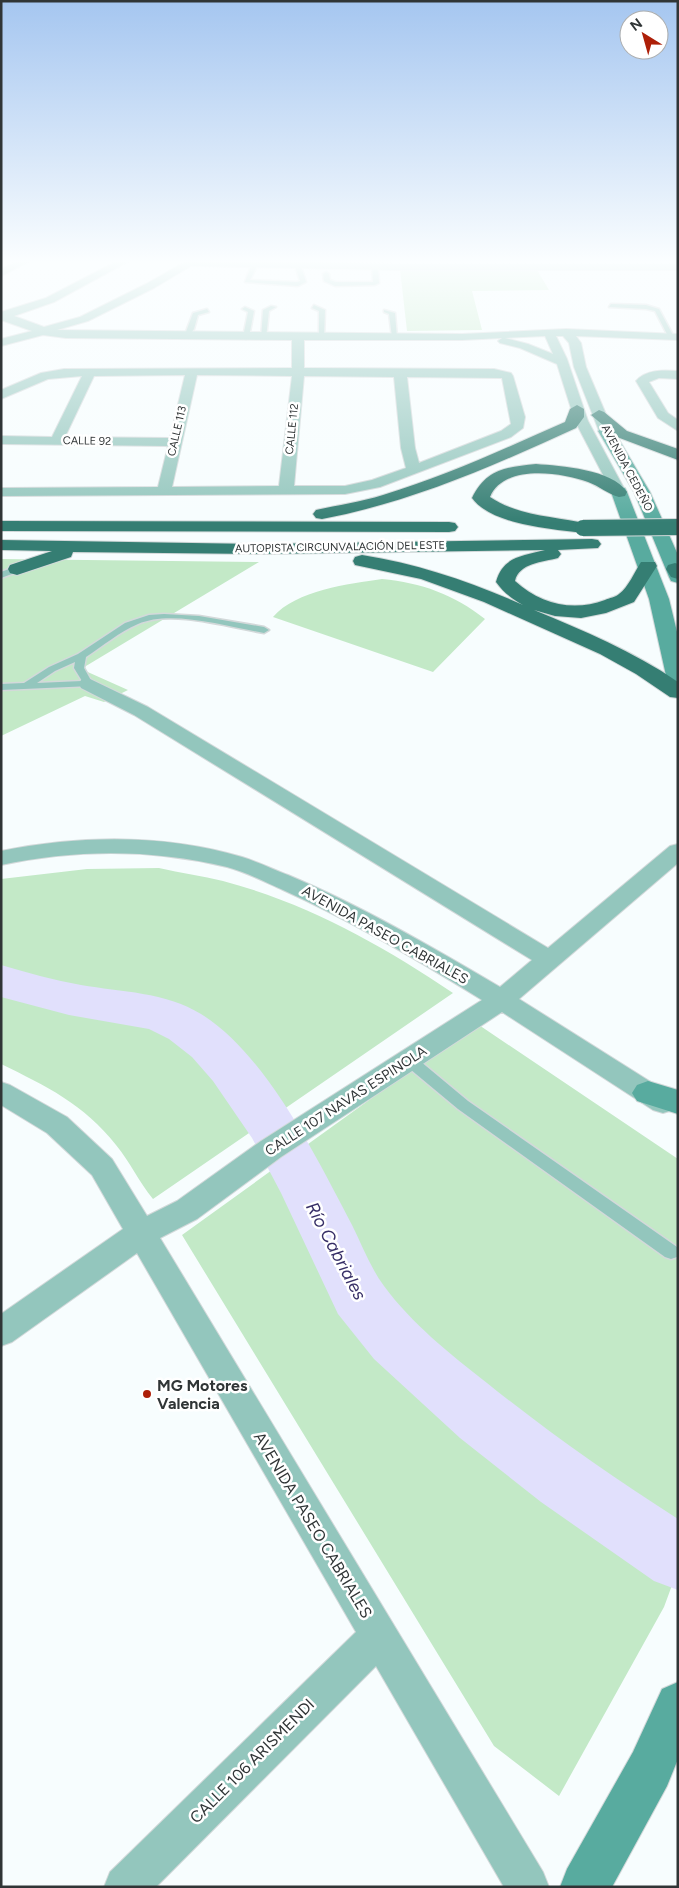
<svg xmlns="http://www.w3.org/2000/svg" width="679" height="1888" viewBox="0 0 679 1888" font-family="Figtree,sans-serif">
<style>
.green{fill:#c3e9c7}
.lines{fill:none;stroke-linecap:round;stroke-linejoin:round}
.river{fill:#e1e0fc;fill-rule:evenodd}
.lane-casing{stroke:#d3d9da;stroke-width:3}
.street-casing{stroke:#d3d9da;stroke-width:2}
.secondary-casing{stroke:#d3d9da;stroke-width:2}
.highway-casing{stroke:#d3d9da;stroke-width:2}
.lane{fill:#93c6bd;fill-rule:evenodd}
.street{fill:#93c6bd;fill-rule:evenodd}
.secondary{fill:#58ab9f;fill-rule:evenodd}
.highway{fill:#357e73;fill-rule:evenodd}
.highway-bridge-casing{stroke:#d3d9da;stroke-width:18;stroke-linecap:butt}
.highway-bridge{stroke:#357e73;stroke-width:16}
.poi-dot{fill:#ad1f08;stroke:#fff;stroke-width:2}
.labels{text-anchor:middle;dominant-baseline:central;stroke-width:5;stroke-linejoin:round;paint-order:stroke}
.far-street-label{font-size:11px;fill:#303536;stroke:#fff}
.street-label{font-size:14px;fill:#303536;stroke:#fff}
.near-poi-label{font-size:16px;font-weight:bold;fill:#303536;stroke:#fff;text-anchor:start}
.near-street-label{font-size:16px;fill:#303536;stroke:#fff}
.near-water-label{font-size:18px;font-style:italic;fill:#372f67;stroke:#fff}
</style>
<rect width="100%" height="100%" fill="#f7fdfe"/>
<!-- green -->
<path class="green" d="M400 269 537 270 549 290 472 291 482 330 407 331Z
M1 559 259 562 81 669 128 690 104 702 85 696 1 736Z
M382 579C422 583 453 594 485 619L433 672 273 617C296 590 349 584 382 579Z
M159 868C181 873 202 876 223 881 307 903 382 945 453 993L153 1199C139 1182 130 1162 116 1145 84 1104 46 1086 1 1064V879L87 869Z
M476 1023 678 1159V1569L664 1607 559 1796 494 1746 182 1235Z"/>
<g class="lines">
<!-- river -->
<path class="river" d="M1 965C28 973 54 980 81 985 121 992 166 992 201 1014 266 1054 317 1158 352 1225 362 1245 370 1267 384 1286 412 1324 450 1354 487 1383 548 1432 612 1477 678 1519V1590L654 1581 541 1502 460 1438 374 1359 338 1314 281 1193 252 1138 213 1081 192 1057 169 1039 149 1029 69 1015 1 997Z"/>
<defs>
<path id="lane" d="M254 264 257 266 250 280 297 282 300 281 295 266 298 264 301 266 306 282 298 286 245 282 251 266Z
M375 265 378 267 379 283 375 285 335 286 324 281 323 274 326 272 329 274 330 280 336 282H373L372 267Z
M611 304 646 305 659 309 674 337 669 338 655 311 646 309 609 307Z
M314 305 325 310 324 338 319 337V311L312 308Z
M271 306 276 307 269 311 266 338 261 339 263 310Z
M245 307 254 311 249 337 246 339 243 337 248 312 242 309Z
M207 309 209 312 198 315 194 329 188 337H184L193 313Z
M384 310 395 313 397 338 392 337 389 314 384 312Z
M17 566 20 567V571L1 578V572Z
M164 614 199 616 264 627 269 630 264 633C229 627 171 609 138 624 119 632 103 646 86 657L84 668 93 684 91 686 1 690V684L24 683 49 667 78 654 125 623 149 615ZM75 662 74 668 82 681 37 683 55 671Z
M409 1055 414 1056 468 1101 677 1247V1257L671 1259 665 1257 458 1109 404 1064 402 1060 404 1056Z"/>
<path id="street" d="M22 259H34L1 276V269Z
M121 259H133L54 302 14 316 44 327 80 317 146 284 190 259 397 264H678V270H397L191 266 154 288 88 321 57 330 462 334 566 329 678 334V340L576 336 581 343 586 367 613 431 606 435 599 431 574 367 569 343 563 336H556L567 359 588 421 626 492 619 496 612 492 575 421 557 364 520 348 500 343 498 341 502 338 462 340H304V368L494 369 511 373 513 376 525 417 523 428 511 437 380 487 345 494 1 496V488L158 487 168 446 1 444V436L52 437 82 376 48 379 1 399V390L41 373 64 369 292 368V340L66 338 43 335 1 346V339L32 331 1 320V312L46 298ZM545 336 553 354 528 344 505 338ZM185 375 170 438 65 437 94 376ZM197 375 292 376 279 486 172 487ZM304 376 394 377 401 448 406 468 372 480 345 486H294ZM407 377 502 378 511 424 501 431 419 463 415 448Z
M678 371V379L659 378 649 382 668 413 678 420V431L658 418 636 381C646 369 664 370 678 371Z
M88 678 148 707 548 948 670 846 678 844V863L519 999 673 1096 676 1103 673 1110 663 1113 653 1110 502 1012 281 1157 197 1219 160 1238 543 1872 549 1887H504L376 1666 156 1887H104L110 1872 356 1632 137 1253 12 1342 1 1346V1314L123 1229 92 1175 47 1133 1 1105V1082L10 1085 67 1117 112 1159 147 1216 177 1201 261 1141 482 1000C418 960 352 921 283 890 265 882 246 872 227 867 153 849 75 849 1 865V851C80 835 165 834 242 857 258 862 273 869 288 875 362 906 432 947 500 987L532 960 134 715 81 688 79 684 81 680Z"/>
<path id="secondary" d="M606 426 614 431 650 492 678 555V583L671 581 669 577 634 492 598 431Z
M619 487 625 488 627 492 669 599 678 636V686L670 685 667 680 649 599 611 492 613 488Z
M648 1081 678 1090V1114L637 1101 632 1093 637 1085Z
M678 1682V1759L667 1786 612 1887H560L567 1869 633 1752 662 1689Z"/>
<path id="highway" d="M577 405 584 409V417L576 428C493 466 412 502 322 519L316 518 313 514 316 510C338 505 361 502 383 495 446 476 506 448 565 422L570 409Z
M599 410 604 412 627 431 678 449V460L617 437 591 415Z
M536 464C561 466 612 469 627 492L625 496 619 497C608 494 599 486 588 482 560 472 504 464 490 497 520 517 555 516 589 524L592 528 589 532 583 533C553 529 491 525 472 498 486 469 506 467 536 464Z
M1 521 449 522 455 523 458 527 455 531 449 532 1 531Z
M592 539 598 540 601 544 598 548 558 550 561 554 558 558C543 562 519 563 515 581 540 604 573 612 605 600 609 598 616 597 619 594 628 588 635 571 641 562H655L657 566 634 602 606 613 581 618 555 616 534 610C584 631 633 651 678 682V698L670 697 636 674 600 654 484 602 421 579 355 565 353 561 355 557 362 555C419 564 471 582 523 605 512 599 503 592 496 582 503 556 523 556 545 550L261 554 73 552 71 557 17 575 10 573 8 569 10 565 52 551 1 550V540L261 544Z
M675 563 678 564V579L671 577 666 569 668 565Z"/>
</defs>
<!-- lane casing -->
<use href="#lane" class="lane-casing"/>
<!-- street casing -->
<use href="#street" class="street-casing"/>
<!-- secondary casing -->
<use href="#secondary" class="secondary-casing"/>
<!-- highway casing -->
<use href="#highway" class="highway-casing"/>
<!-- lane -->
<use href="#lane" class="lane"/>
<!-- street -->
<use href="#street" class="street"/>
<!-- secondary -->
<use href="#secondary" class="secondary"/>
<!-- highway -->
<use href="#highway" class="highway"/>
<defs>
<path id="highway-bridge" d="M583 528 678 527"/>
</defs>
<!-- highway-bridge casing -->
<use href="#highway-bridge" class="highway-bridge-casing"/>
<!-- highway-bridge -->
<use href="#highway-bridge" class="highway-bridge"/>
</g>
<!-- sky -->
<linearGradient id="sky" x2="0" y2="1"><stop stop-color="#a5c6f0"/><stop offset="0.5" stop-color="#fbfeff"/><stop offset="1" stop-color="#fbfeff" stop-opacity="0"/></linearGradient>
<rect width="679" height="523" fill="url(#sky)"/>
<!-- markers -->
<circle class="poi-dot" cx="147" cy="1394" r="5"/>
<g class="labels">
<!-- far-street labels -->
<g class="far-street-label">
<text transform="translate(292 429) rotate(-84)">CALLE 112</text>
<text transform="translate(177 431) rotate(-77)">CALLE 113</text>
<text transform="translate(87 441) rotate(1)">CALLE 92</text>
<text transform="translate(627 468) rotate(62)">AVENIDA CEDEÑO</text>
<text transform="translate(340 547) rotate(-1)">AUTOPISTA CIRCUNVALACIÓN DEL ESTE</text>
</g>
<!-- street labels -->
<g class="street-label">
<text transform="translate(385 935) rotate(29)">AVENIDA PASEO CABRIALES</text>
<text transform="translate(346 1101) rotate(-33)">CALLE 107 NAVAS ESPINOLA</text>
</g>
<!-- near-poi labels -->
<g class="near-poi-label">
<text x="157" y="1385">MG Motores<tspan x="157" dy="18">Valencia</tspan></text>
</g>
<!-- near-street labels -->
<g class="near-street-label">
<text transform="translate(313 1525) rotate(59)">AVENIDA PASEO CABRIALES</text>
<text transform="translate(252 1761) rotate(-45)">CALLE 106 ARISMENDI</text>
</g>
<!-- near-water labels -->
<g class="near-water-label">
<text transform="translate(336 1251) rotate(62)">Río Cabriales</text>
</g>
</g>
<!-- border -->
<rect width="679" height="1888" fill="none" stroke="#303536" stroke-width="5"/>
<!-- north arrow -->
<g transform="translate(644 35) rotate(323)"><circle r="24" fill="#ffffff" stroke="#acaeaf"/>
<path d="M0-4L9 19L0 12L-9 19Z" fill="#ad1f08"/>
<text y="-8" font-size="14" font-weight="bold" text-anchor="middle" fill="#303536">N</text>
</g>
</svg>
